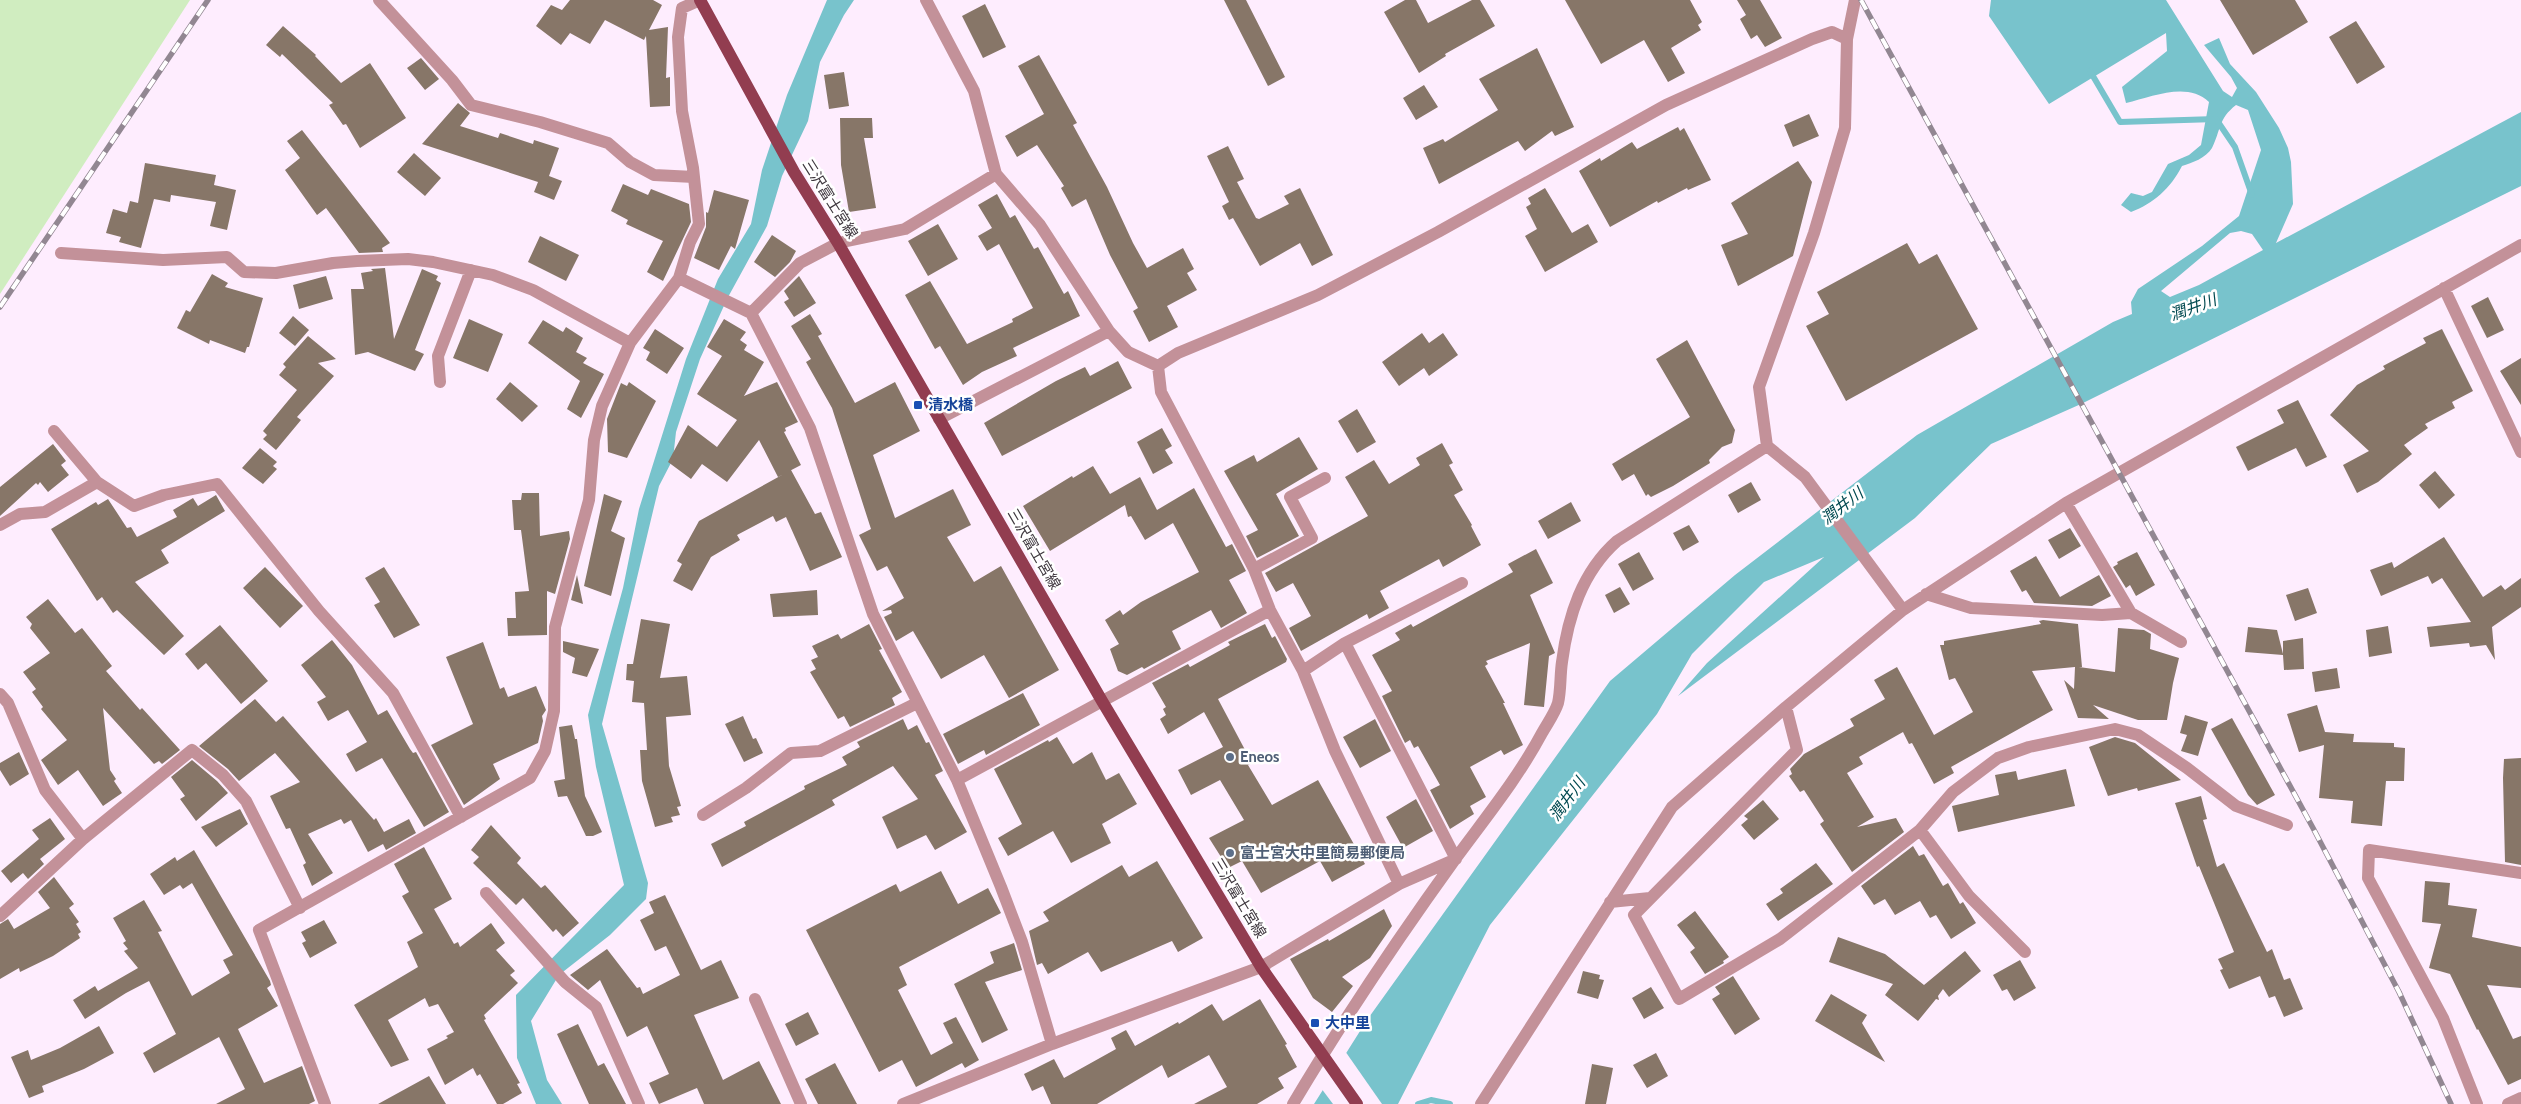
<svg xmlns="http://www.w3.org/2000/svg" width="2521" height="1104" viewBox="0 0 2521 1104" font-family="Cabin,'Noto Sans JP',sans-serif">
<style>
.green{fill:#d0edc0}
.water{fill:#78c3cc;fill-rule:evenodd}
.pier{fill:#feedfe}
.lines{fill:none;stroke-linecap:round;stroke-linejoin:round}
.stream{stroke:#78c3cc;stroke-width:6}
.building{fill:#877668}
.minor{stroke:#c39199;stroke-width:12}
.major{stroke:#923d50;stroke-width:12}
.rail-casing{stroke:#928792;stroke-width:5.5}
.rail{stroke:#fff;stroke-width:4;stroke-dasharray:11;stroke-linecap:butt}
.transit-dot{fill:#1a4fb4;stroke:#fff;stroke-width:2}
.service-dot{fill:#5c6f8a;stroke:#fff;stroke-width:2}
.labels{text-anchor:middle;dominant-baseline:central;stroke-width:5;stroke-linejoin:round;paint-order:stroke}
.street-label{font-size:15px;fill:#3e373e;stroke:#fff}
.transit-label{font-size:15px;font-weight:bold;fill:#164399;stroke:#fff;text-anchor:start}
.service-label{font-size:15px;font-weight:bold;fill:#4e5e75;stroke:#fff;text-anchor:start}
.water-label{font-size:16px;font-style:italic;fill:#004950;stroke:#fff}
</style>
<rect width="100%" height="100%" fill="#feedfe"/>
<!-- green -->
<path class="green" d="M0 0H190L0 294Z"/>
<!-- water -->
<path class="water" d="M827 0H854L844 15 820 62 808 121 782 176 767 226 727 299 700 359 676 432 673 459 659 486 602 724 648 883 646 899 610 935 559 975 531 1021 547 1080 562 1104H536L517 1058 516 995 624 885 596 767 588 715 623 588 639 509 686 359 718 279 751 224 762 170 787 95Z
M1991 0H2166L2223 91 2232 97 2237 88 2231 77 2204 45 2219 38 2230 64 2256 92 2279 128 2288 148 2291 162 2293 204 2276 243 2521 112V186L2081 404 1991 444 1915 518 1678 696 1707 663 1824 557 1764 582 1692 654 1657 714 1490 925 1398 1104H1314L1367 1020 1610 681 1735 575 1917 435 2113 322 2132 314 2131 302 2138 289 2202 246 2239 216 2261 150 2248 110 2236 105C2218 119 2221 130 2212 148 2206 158 2192 163 2182 166 2170 189 2154 203 2131 212L2121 205 2131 193 2143 196 2152 192 2168 164 2189 155 2201 145 2209 102C2187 81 2152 97 2126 103L2122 87 2167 51 2166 33 2049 104 1989 16ZM2241 231 2252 234 2263 250 2199 285 2170 297 2161 291 2230 233Z"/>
<!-- pier -->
<path class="pier" d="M1345 1051 1382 1104H1333L1321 1088Z"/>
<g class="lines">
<!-- stream -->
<path class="stream" d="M2090 71 2120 122 2216 119 2235 147 2252 195
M1418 1104 1431 1100 1450 1104"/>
</g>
<!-- building -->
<path class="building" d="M570 0H653L662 5 649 30 668 27 666 78 670 77V106L650 107 646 36 644 40 605 20 590 44 570 33 561 45 536 26 551 5 562 10Z
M1224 0H1246L1285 77 1268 86Z
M1405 0H1416L1428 23 1472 0H1480L1495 26 1445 54 1446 56 1419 73 1384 12Z
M1565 0H1690L1702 22 1698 25 1701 30 1671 48 1685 73 1668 82 1644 40 1601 64Z
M1737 0H1760L1782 38 1765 47 1757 35 1751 39 1740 19 1746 15Z
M2220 0H2295L2308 22 2253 55Z
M985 4 1006 47 983 58 962 16Z
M2356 21 2385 67 2357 84 2329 37Z
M283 26 316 55 315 56 341 83 370 63 406 118 360 148 346 124 343 125 329 105 333 103 282 54 280 57 266 45Z
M1537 48 1574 127 1555 136 1552 131 1525 151 1518 141 1439 184 1423 148 1443 139 1445 142 1498 110 1479 79Z
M1039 55 1077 123 1073 125 1107 187 1133 243 1147 268 1183 248 1194 269 1187 273 1197 290 1167 306 1178 327 1149 342 1133 311 1138 308 1110 255 1086 199 1072 207 1061 188 1064 186 1037 145 1017 157 1005 136 1044 114 1018 66Z
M421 58 439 79 425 90 407 68Z
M844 72 849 106 829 109 824 75Z
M1424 85 1438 107 1416 120 1403 98Z
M458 103 470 113 460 126 498 138 500 133 533 144 534 140 559 148 549 176 562 181 554 200 534 192 538 182 422 144Z
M1809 114 1819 136 1793 147 1784 125Z
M840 118H872L873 138H864L876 208 849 212 841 165Z
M1678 127 1680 131 1684 128 1711 180 1688 190 1687 188 1658 203 1657 201 1610 227 1579 171 1600 158 1601 161 1632 142 1637 149Z
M302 130 390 243 382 248 383 252 359 253 326 208 317 215 285 170 300 158 287 141Z
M1228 146 1244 179 1237 182 1256 218 1259 219 1289 204 1284 196 1300 188 1333 255 1312 266 1300 243 1260 266 1233 218 1229 220 1222 206 1229 202 1207 156Z
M414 153 441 178 425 196 397 172Z
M1798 161 1812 182 1793 256 1738 286 1721 245 1748 234 1731 203Z
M145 163 216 175 214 185 236 190 227 230 210 226 216 202 171 195 170 202 154 199 141 248 119 242 121 237 106 233 113 209 127 213 130 201 138 203Z
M623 184 648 195 651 189 689 204 691 222 663 281 647 272 663 241 626 224 628 220 611 211Z
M1545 188 1572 233 1588 224 1598 242 1545 272 1525 236 1537 229 1526 207 1531 204 1528 198Z
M714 190 749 200 735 249 731 246 719 270 694 258 706 227V212L708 213Z
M997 194 1010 218 1015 215 1034 249 1038 247 1064 294 1068 291 1080 316 1013 348 1017 356 982 372 963 385 940 346 935 349 905 295 930 281 967 344 1013 322 1012 319 1033 308 999 244 987 251 978 236 992 228 978 205Z
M938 224 958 259 928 276 908 241Z
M772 235 796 251 790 262 775 277 754 262Z
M540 236 579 255 566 281 528 262Z
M1907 243 1919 264 1937 254 1978 329 1846 401 1806 326 1829 314 1817 292Z
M385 268 394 339 422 269 438 276 436 280 441 283 415 350 424 354 415 371 368 352 355 355 351 289H364L361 273 373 271 371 269Z
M212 274 228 283 225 287 263 298 249 347H247L245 353 210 340 209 344 177 328 186 310 190 312Z
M326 276 333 299 299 309 293 285Z
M799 276 816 303 794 317 784 302 789 299 784 291Z
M2488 297 2504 330 2487 338 2471 306Z
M810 314 822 334 818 336 855 403 895 382 920 431 873 455 895 518 953 489 971 525 947 537 974 582 1001 566 1059 670 1009 698 984 655 941 679 913 631 896 641 884 617 892 613 891 610 882 611 904 598 887 566 877 571 859 535 871 529 832 408 806 362 811 359 791 326Z
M293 316 309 330 295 346 279 333Z
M469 319 503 334 488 372 453 358Z
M724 319 746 332 740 340 747 345 744 350 764 362 744 396 777 382 798 422 785 428 786 431 784 432 801 465 778 477 759 440 727 482 702 464 691 479 668 462 688 425 717 447 737 420 697 394 722 356 707 347Z
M543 320 563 332 566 327 583 338 576 352 587 358 583 363 604 374 581 418 567 409 580 381 528 343Z
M655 329 684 348 667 374 646 360 650 352 643 348Z
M2442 329 2473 391 2452 402 2455 408 2425 424 2428 428 2404 445 2412 454 2378 482 2357 493 2343 465 2369 451 2330 415 2357 385 2385 369 2383 366 2426 343 2423 338Z
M1422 333 1429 343 1443 333 1458 355 1429 376 1424 368 1399 386 1382 362Z
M308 336 336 359 318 363 334 376 297 417 301 420 276 450 263 439 267 435 263 431 297 390 279 375 286 367 283 364Z
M1687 340 1735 430 1732 443 1722 447 1709 460 1710 463 1673 486 1651 497 1648 494 1646 496 1634 474 1622 481 1612 464 1690 417 1656 359Z
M2521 358V405L2500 371Z
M1118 361 1132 388 1002 456 984 423 1056 381 1085 367 1090 376Z
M510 382 538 406 522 422 496 399Z
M629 382 656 401 627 458 608 452 607 419 621 383 627 386Z
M2298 400 2327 457 2306 467 2296 448 2248 471 2236 447 2284 423 2277 410Z
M1357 409 1376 442 1357 453 1338 421Z
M1162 428 1172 446 1165 450 1173 463 1153 474 1137 442Z
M1299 437 1318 469 1276 494 1299 536 1257 558 1246 536 1258 530 1224 471 1254 455 1257 462Z
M1442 443 1453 463 1449 465 1463 490 1454 495 1472 525 1471 526 1481 545 1443 567 1439 559 1380 591 1389 608 1369 619 1367 614 1301 651 1289 628 1311 616 1293 583 1276 592 1265 573 1368 516 1345 477 1374 460 1389 484 1420 465 1416 458Z
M53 444 66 461 61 465 69 475 48 492 40 482 38 485 36 483 0 516V487Z
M260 448 277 462 273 466 277 469 263 484 242 468Z
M1093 466 1110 494 1140 477 1157 510 1194 488 1226 547 1232 544 1246 571 1229 580 1247 613 1221 628 1211 610 1172 631 1181 649 1144 669 1142 667 1127 675 1118 671 1110 649 1119 644 1105 620 1120 610 1123 615 1141 602 1199 572 1173 523 1145 540 1131 516 1128 517 1125 505 1050 551 1023 506 1072 476 1073 478Z
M791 470 815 514 821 512 842 557 810 571 786 517 776 522 773 516 737 535 740 540 711 557 692 591 673 581 682 564 677 561 699 521Z
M2435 471 2455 495 2439 509 2419 485Z
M1751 482 1761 500 1738 513 1728 495Z
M522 493H539L540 536 569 531 570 539 555 594 547 591V635L508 636 507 618H516L515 592 529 591 521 530H514L512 500H521Z
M604 494 622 501 611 531 625 538 611 596 584 586Z
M216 495 225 511 161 550 169 563 135 582 184 636 164 655 117 610 113 613 102 597 97 601 51 529 96 502 98 505 108 499 127 528 131 527 137 537 177 517 173 510 193 498 198 506Z
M1571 502 1581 521 1548 539 1538 521Z
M1689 525 1699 542 1683 551 1673 533Z
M2070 528 2081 546 2059 559 2048 540Z
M2444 537 2483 597 2501 585 2505 590 2521 578V607L2492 627 2495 660 2486 645 2470 647 2469 643 2430 647 2427 627 2471 622 2442 578 2432 584 2428 576 2381 596 2370 570 2392 562 2394 568Z
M1536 549 1553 583 1530 595 1555 653 1549 656 1544 707 1524 705 1530 643 1486 661 1488 664 1485 666 1505 703H1503L1523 745 1504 755 1501 750 1470 767 1486 797 1470 806 1474 814 1450 829 1430 790 1440 785 1418 746 1414 748 1410 740 1405 743 1382 696 1392 691 1372 655 1400 640 1395 633 1411 624 1413 627 1513 572 1508 564Z
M1639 552 1654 579 1633 591 1618 564Z
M2137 552 2155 585 2136 596 2130 585 2126 588 2113 567 2118 564 2117 562Z
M2036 556 2060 597 2099 575 2111 596 2092 606 2034 603 2026 590 2022 592 2010 571Z
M265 567 303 606 280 628 243 588Z
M384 567 420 625 394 638 374 605 380 602 365 578Z
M577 575 583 604 571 600Z
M1620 587 1630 604 1614 613 1605 595Z
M2308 588 2317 613 2295 621 2286 595Z
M817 590 818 615 773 617 770 594Z
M48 599 75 633 82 628 112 666 106 671 140 710 142 708 180 750 162 764 159 761 154 764 103 708 110 770 116 779 114 781 122 793 103 806 78 770 58 785 41 760 67 740 41 709 43 707 32 692 36 689 23 672 50 653 30 628 32 624 26 617Z
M641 619 670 624 660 678 687 676 691 715 666 717 669 766 681 806 677 807 680 815 671 817 673 822 655 827 642 781 640 750H647L644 703 632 702 634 681 626 680 627 664H633Z
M2043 620 2078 624 2082 667H2079L2115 672 2118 628 2144 630 2151 634 2150 649 2179 658 2173 683 2167 720H2138L2093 705 2109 719 2078 718 2064 680 2074 689 2075 667 2032 671 2053 710 1951 767 1954 773 1934 784 1912 743 1909 744 1903 732 1859 757 1863 764 1847 773 1874 817 1857 827 1896 818 1904 832 1852 872 1820 824 1824 821 1804 790 1800 792 1789 776 1792 774 1790 769 1804 754 1854 726 1850 719 1885 699 1874 680 1897 667 1934 735 1973 712 1955 678 1949 680 1940 645H1944V641L2041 624 2039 621Z
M869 624 882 649 879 650 902 692 892 698 895 705 850 727 844 716 838 719 810 672 816 669 811 660 818 657 812 646 838 634 841 639Z
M1265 624 1272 638 1275 636 1287 659 1286 662 1218 699 1252 763 1248 765 1272 805 1318 780 1365 864 1332 882 1320 861 1261 893 1242 861 1228 868 1209 838 1244 820 1220 780 1191 795 1178 770 1223 747 1204 712 1168 734 1160 719 1166 715 1163 709 1166 707 1152 683 1188 664 1190 667 1230 645 1228 642Z
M220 625 268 681 241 704 206 663 198 670 185 654Z
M2388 626 2392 653 2369 657 2366 630Z
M2248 627 2277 630 2283 654V641L2303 638 2304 669 2284 670 2283 655 2245 652Z
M332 640 352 665 378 715 387 710 410 749 413 753 416 752 449 812 424 827 382 758 356 772 346 754 367 742 348 710 328 721 317 702 326 697 301 665Z
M563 641 599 649 587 677 572 673 575 658 563 652Z
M483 642 500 689 504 687 508 697 536 686 546 710 542 716 543 721 538 743 493 764 500 779 464 805 431 745 473 724 446 657Z
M2337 668 2340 688 2315 692 2312 672Z
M1023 693 1040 725 986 755 984 750 958 764 943 734Z
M255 699 276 722 283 716 374 820 376 818 384 832 409 819 416 833 386 850 383 844 368 852 351 820 344 824 341 819 308 834 333 873 312 886 303 865 306 863 290 828 286 829 270 796 300 782 275 753 239 781 228 769 199 746Z
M2317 705 2325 732 2354 734 2353 742 2394 743V747L2405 748 2404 781H2386L2382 826 2351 823 2353 801 2319 798 2324 745 2299 752 2287 714Z
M2185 715 2208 722 2198 756 2181 751 2187 735 2180 733Z
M743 716 753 739 756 738 763 753 744 762 725 724Z
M2232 718 2275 795 2257 805 2248 795 2211 729Z
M903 719 908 730 917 725 926 743 929 742 943 771 935 775 967 832 935 850 926 835 897 849 882 817 918 799 893 766 832 800 835 805 722 867 711 844 746 826 744 822 805 789 804 786 847 765 842 757 860 747 857 742Z
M1375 719 1391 751 1360 768 1343 737Z
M572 725 575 739H577L585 796 602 832 593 836H586L567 796 558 797 554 781 565 779 559 727Z
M1057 737 1073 764 1092 752 1106 780 1119 773 1137 804 1102 824 1111 843 1071 863 1053 831 1008 856 998 838 1022 824 994 769 1048 740 1049 742Z
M2115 737 2135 743 2181 780 2138 791 2137 788 2108 796 2089 747Z
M19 752 29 774 10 786 0 770V763Z
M2521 758V865L2505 862 2503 778 2504 759Z
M192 760 217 781 228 793 196 821 180 799 185 796 171 777Z
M2066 769 2075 806 1958 832 1952 806 1999 795 1995 775 2016 771 2018 780Z
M2201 796 2207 819 2203 820 2217 867 2224 863 2267 952 2272 949 2284 980 2290 978 2303 1009 2284 1017 2275 996 2269 998 2260 976 2229 989 2220 970 2223 969 2218 959 2234 952 2199 866 2197 867 2175 803Z
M1416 799 1433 831 1403 848 1386 817Z
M1763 800 1779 819 1754 840 1741 825 1748 819 1744 816Z
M240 809 248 824 216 847 201 827Z
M50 818 65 839 40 859 44 864 28 879 23 873 11 883 1 871 39 839 32 830Z
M491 825 521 858 517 863 541 888 545 885 579 923 563 937 556 929 553 932 523 898 516 905 473 863 479 857 471 850Z
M1913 846 1919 856 1924 854 1943 886 1948 883 1960 904 1963 902 1976 923 1951 939 1936 915 1930 918 1920 901 1895 915 1885 899 1874 905 1861 886Z
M424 847 452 899 434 909 454 944 458 942 460 947 491 923 505 943 496 950 515 971 510 975 518 983 484 1015 486 1019 484 1020 520 1083 517 1084 522 1093 503 1104H497L480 1074 477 1076 473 1068 445 1085 427 1049 448 1038 446 1036 454 1032 438 1004 429 1007 425 998 388 1020 409 1060 391 1067 354 1005 418 967 407 942 423 933 402 896 409 892 394 864Z
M194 850 270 981 271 985 267 988 278 1006 238 1029 264 1083 302 1066 315 1101 309 1104H216L245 1089 219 1037 154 1073 143 1053 176 1034 149 981 126 993 85 1019 73 1000 95 986 98 991 138 968 124 951 128 949 123 943 126 941 113 918 144 900 162 931 158 932 192 996 230 973 223 960 233 955 192 883 183 889 180 885 164 895 150 874 175 857 177 861Z
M1157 861 1203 938 1178 952 1172 941 1101 972 1088 952 1048 974 1042 963 1037 965 1029 931 1049 921 1043 912 1122 865 1129 877Z
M1816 863 1833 884 1778 921 1766 904 1783 893 1780 889Z
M941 871 958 904 988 888 1001 913 899 967 907 985 898 990 931 1055 953 1043 943 1023 956 1017 979 1060 965 1068 962 1063 916 1087 902 1060 879 1072 806 930 896 884 900 892Z
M54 877 74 904 69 908 79 922 76 924 81 932 78 934 80 938 53 956 20 972 19 968 0 979V924L8 919 14 929 50 908 38 892Z
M2425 881 2450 883 2448 905 2477 909 2472 937 2521 947V988L2487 985 2513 1039 2521 1036V1079L2508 1085 2478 1029 2477 1030 2450 974 2429 968 2441 924 2422 922Z
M665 895 701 970 721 960 739 998 694 1015 723 1080 759 1061 781 1104H704L697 1088 659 1104 649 1083 669 1074 647 1026 627 1037 600 980 588 990 570 975 607 949 637 988 640 987 643 994 680 975 666 946 655 951 640 920 654 913 649 902Z
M1384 909 1392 926 1370 958 1342 977 1353 986 1332 1012 1313 998 1290 959 1328 939 1329 941Z
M1695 911 1729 957 1723 961 1724 963 1705 974 1690 952 1695 948 1677 925Z
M324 920 337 943 310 958 302 943 306 941 301 932Z
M1838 937 1885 954 1924 985 1965 951 1981 971 1949 997 1943 989 1938 996 1939 1000 1936 999 1918 1021 1885 995 1893 984 1829 962Z
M1014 943 1022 970 985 982 1008 1030 982 1043 954 984 994 963 990 952Z
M2020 960 2036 988 2014 1001 2007 989 2002 991 1993 975Z
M1583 971 1600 975 1599 979 1604 980 1598 999 1577 993Z
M1733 976 1760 1019 1735 1035 1712 999 1720 994 1715 987Z
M1651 987 1664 1008 1644 1019 1632 998Z
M1831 994 1867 1015 1862 1023 1885 1062 1815 1021Z
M1260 999 1287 1044 1285 1045 1297 1067 1278 1078 1284 1088 1257 1104H1194L1227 1087 1209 1055 1168 1078 1162 1065 1097 1104H1051L1043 1086 1032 1091 1024 1074 1054 1059 1064 1078 1116 1049 1111 1038 1126 1030 1135 1046 1178 1022 1179 1024 1212 1004 1223 1021Z
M808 1012 819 1034 796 1046 785 1024Z
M578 1024 598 1066 604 1063 626 1104H589L557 1034Z
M99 1026 114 1053 84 1069 42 1086 44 1092 29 1098 11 1057 28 1050 31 1060 60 1048Z
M1656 1053 1668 1076 1647 1088 1633 1065Z
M835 1063 857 1104H818L805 1079Z
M1592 1064 1613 1068 1606 1104H1585Z
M429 1076 446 1104H378Z"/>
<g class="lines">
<!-- minor -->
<path class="minor" d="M379 0 452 80 471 105 540 122 608 143 630 162 654 175 694 177
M926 0 974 91 996 174 1040 225 1109 331 1128 352 1158 366 1178 353 1318 295 1438 232 1666 105 1812 39 1832 32 1847 39
M1855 0 1847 39 1845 128 1814 233 1759 387 1767 446 1805 477 1903 610
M996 174 905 229 838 243 800 263 751 313 810 428 873 614 957 780 1001 887 1022 942 1052 1044
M61 253 163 260 227 257 244 272 276 273 333 263 357 261 408 259 433 262 493 275 533 290 630 343
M679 278 751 313
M2444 288 2521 452
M1158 366 1161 392 1254 569 1270 610 1303 671 1335 751 1399 884
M440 382 438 356 471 270
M939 419 1109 331
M54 431 97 482 134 506 164 495 217 484 319 611 393 693 461 817
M2066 503 2131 613
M0 525 20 514 45 512 97 482
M1254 569 1312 538 1290 497 1325 478
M1926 594 1971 608 2102 615 2131 613 2181 642
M1345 643 1456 859
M1303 671 1345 643 1462 583
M0 694 8 703 45 790 83 839
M1786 707 1797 750 1634 915 1679 999 1780 939 1920 830 1953 792 1998 758 2029 747 2115 729 2138 735 2187 768 2236 806 2287 825
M957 780 1270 610
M703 815 746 788 791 753 820 751 917 703
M1920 830 1969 896 2025 952
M486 893 565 982 596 1007 639 1104
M1610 902 1650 898
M0 916 83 839 192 750 223 775 246 801 300 908
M755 999 801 1104
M325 1104 259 930 530 778 545 751 554 711 555 627 589 500 594 440 602 406 630 343 679 278 690 242 699 224 693 168 682 111 678 37 682 8 700 0
M903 1104 1052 1044 1261 967 1399 884 1456 859
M1293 1104C1343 1020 1399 937 1456 858 1486 817 1518 778 1542 733 1547 724 1555 713 1558 703 1561 690 1560 675 1562 662 1568 616 1582 572 1617 541L1767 446
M1481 1104 1672 807 1786 707 1903 610 2066 503 2521 245
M2477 1104 2443 1018 2368 878 2369 850 2521 873
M2508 1104 2521 1098"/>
<!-- major -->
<path class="major" d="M700 0 794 172 838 243 1102 701 1261 967 1357 1104"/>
<defs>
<path id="rail" d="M1861 0 2313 828 2399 992 2451 1104
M0 307 208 0"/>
</defs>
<!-- rail casing -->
<use href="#rail" class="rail-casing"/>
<!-- rail -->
<use href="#rail" class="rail"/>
</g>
<!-- markers -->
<g class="transit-dot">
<rect x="913" y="400" width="10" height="10" rx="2.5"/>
<rect x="1310" y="1018" width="10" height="10" rx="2.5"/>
</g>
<g class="service-dot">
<circle cx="1230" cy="757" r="5"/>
<circle cx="1230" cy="853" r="5"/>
</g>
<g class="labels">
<!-- street labels -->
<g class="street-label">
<text transform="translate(830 199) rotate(58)">三沢富士宮線</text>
<text transform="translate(1034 549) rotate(60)">三沢富士宮線</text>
<text transform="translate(1239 898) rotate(59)">三沢富士宮線</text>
</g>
<!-- transit labels -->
<g class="transit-label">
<text x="928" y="405">清水橋</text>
<text x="1325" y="1023">大中里</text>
</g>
<!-- service labels -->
<g class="service-label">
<text x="1240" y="757">Eneos</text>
<text x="1240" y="853">富士宮大中里簡易郵便局</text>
</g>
<!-- water labels -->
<g class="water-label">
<text transform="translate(2193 307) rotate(-20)">潤井川</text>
<text transform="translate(1842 506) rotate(-38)">潤井川</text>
<text transform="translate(1567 799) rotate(-54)">潤井川</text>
</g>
</g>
</svg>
